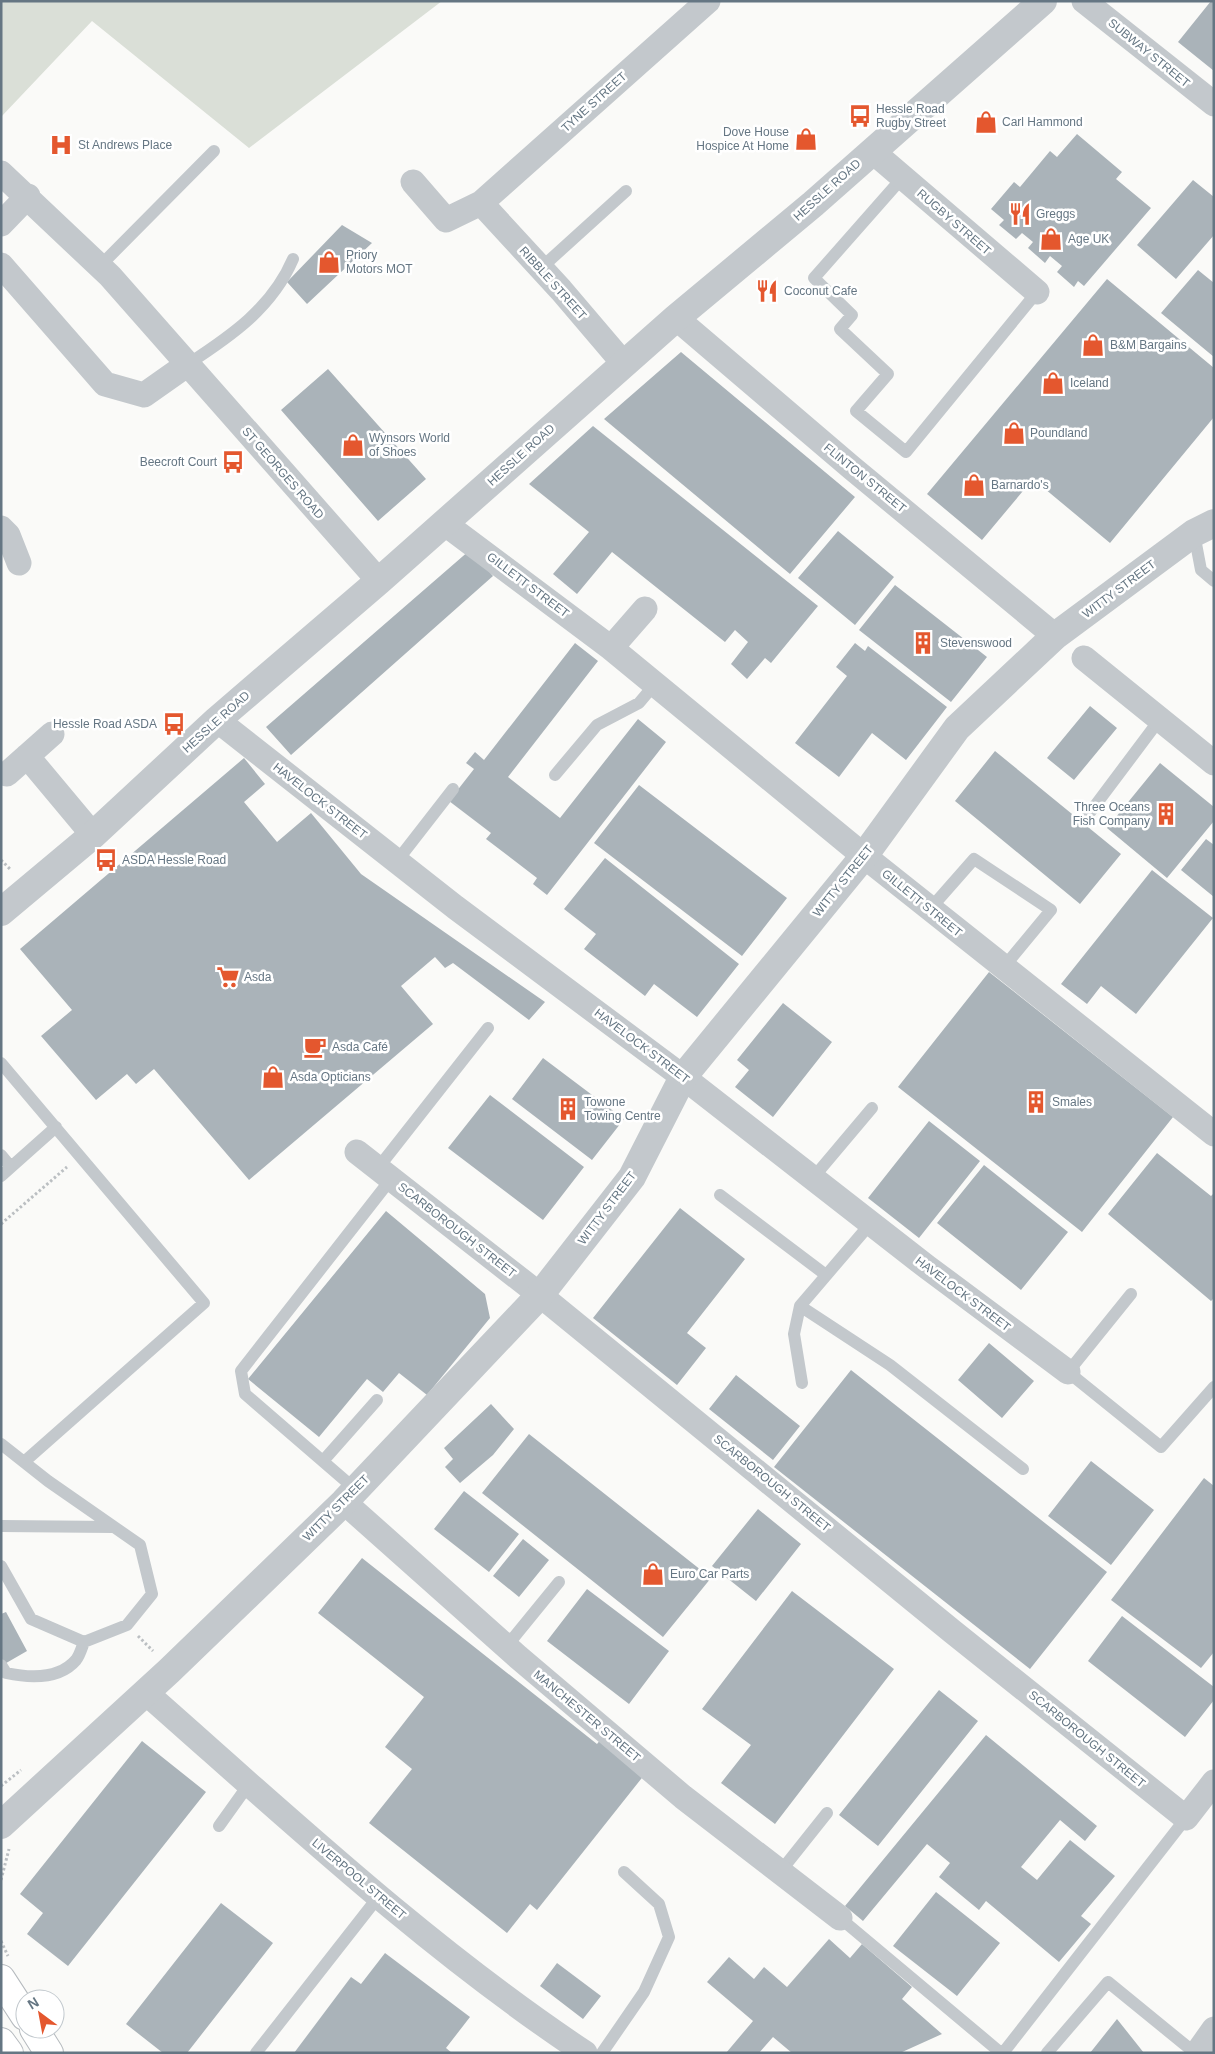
<svg xmlns="http://www.w3.org/2000/svg" width="1215" height="2054" viewBox="0 0 1215 2054" font-family="Helvetica,sans-serif">
<style>
.green{fill:#dadfd7}
.building{fill:#aab3b9}
.lines{fill:none;stroke-linecap:round;stroke-linejoin:round}
.primary-casing{stroke:#b5babe;stroke-width:30}
.path{stroke:#bbbfc2;stroke-width:3;stroke-dasharray:2.5 2.5;stroke-linecap:butt}
.service{stroke:#c3c8cc;stroke-width:12}
.minor{stroke:#c3c8cc;stroke-width:25}
.tertiary{stroke:#c3c8cc;stroke-width:28}
.primary{stroke:#fff;stroke-width:28}
.labels{text-anchor:middle;dominant-baseline:central;stroke-width:5;stroke-linejoin:round;paint-order:stroke}
.street-label{font-size:12px;fill:#657683;stroke:#fff}
.poi-label{font-size:12px;fill:#657683;stroke:#fff;text-anchor:start}
</style>
<rect width="100%" height="100%" fill="#fafaf8"/>
<!-- green -->
<path class="green" d="M1 1H442L249 148 92 21 1 117Z"/>
<!-- building -->
<path class="building" d="M1211 1H1214V71L1178 42Z
M1077 134 1122 172 1116 179 1151 208 1084 286 1078 281 1074 287 1057 272 1062 266 1050 256 1045 263 1028 248 1033 242 1022 233 1016 239 999 225 1004 220 991 209 1014 182 1020 187 1050 151 1057 157Z
M1193 180 1214 197V235L1176 279 1137 245Z
M342 225 372 243 307 304 287 282Z
M1198 270 1214 283V357L1161 313Z
M1107 279 1214 368V417L1110 543 1033 479 982 540 927 494Z
M681 352 855 497 790 574 604 419Z
M328 369 426 479 378 521 281 410Z
M593 426 818 606 771 663 765 658 747 679 731 664 748 642 735 630 725 642 612 552 577 594 553 574 589 532 529 484Z
M838 531 894 577 855 625 798 578Z
M470 550 493 576 291 755 266 727Z
M895 585 987 657 951 702 859 630Z
M575 643 598 661 508 777 560 818 638 719 666 742 547 895 533 884 537 878 486 839 491 833 449 801 474 769 466 763 475 752 484 760Z
M855 643 865 651 868 646 947 707 906 760 872 733 839 777 795 743 847 676 836 667Z
M1090 706 1117 728 1074 780 1047 758Z
M995 751 1121 854 1080 904 955 801Z
M244 758 265 784 244 802 277 842 311 813 361 874 545 1002 529 1020 453 963 445 968 435 957 401 986 433 1024 249 1180 154 1069 136 1084 127 1074 96 1100 41 1036 72 1010 20 949Z
M1160 763 1214 807V821L1167 878 1107 828Z
M639 785 787 898 742 956 594 843Z
M1206 839 1214 845V897L1181 870Z
M605 858 739 964 697 1017 654 984 645 996 584 949 596 934 564 909Z
M1152 870 1213 918 1136 1014 1101 986 1087 1004 1061 984Z
M989 972 1173 1117 1082 1232 898 1087Z
M783 1003 832 1042 773 1117 735 1087 749 1070 737 1060Z
M543 1058 624 1119 592 1160 512 1099Z
M490 1095 584 1167 543 1220 448 1148Z
M929 1121 980 1161 919 1238 868 1198Z
M1157 1153 1211 1196 1214 1193V1298L1211 1301 1108 1214Z
M984 1165 1068 1232 1021 1290 937 1223Z
M680 1208 745 1259 687 1333 706 1348 677 1385 593 1318Z
M386 1211 485 1294 490 1318 427 1395 399 1373 383 1392 367 1379 319 1437 248 1379Z
M989 1343 1034 1381 1002 1418 958 1380Z
M851 1370 1107 1572 1030 1669 774 1467Z
M736 1375 800 1426 773 1460 709 1409Z
M491 1404 514 1429 493 1455 460 1483 445 1467 453 1459 444 1448Z
M529 1434 711 1578 663 1637 482 1493Z
M1091 1461 1154 1510 1111 1565 1048 1516Z
M1204 1478 1214 1486V1652L1201 1668 1111 1600Z
M464 1491 519 1534 489 1572 434 1529Z
M758 1509 801 1544 756 1601 712 1566Z
M523 1539 549 1560 519 1597 493 1576Z
M362 1558 597 1744 601 1739 645 1774 537 1910 530 1904 507 1933 369 1823 412 1769 385 1747 424 1697 318 1613Z
M587 1589 669 1651 629 1704 547 1641Z
M792 1591 894 1669 775 1824 721 1783 751 1745 702 1709Z
M6 1612 27 1651 1 1666V1614Z
M1122 1616 1214 1687V1700L1185 1737 1088 1661Z
M939 1690 978 1721 878 1846 839 1815Z
M986 1735 1097 1826 1085 1841 1060 1820 1021 1867 1037 1880 1070 1840 1115 1876 1081 1916 1091 1924 1059 1962 986 1901 979 1910 939 1877 950 1863 927 1844 863 1921 845 1906Z
M142 1741 206 1792 68 1966 27 1934 43 1913 20 1894Z
M936 1892 1000 1943 957 1996 893 1946Z
M221 1903 273 1943 187 2053H163L126 2024Z
M829 1939 850 1958 862 1944 912 1987 902 1999 942 2034 900 2053H792L773 2037 759 2053H726L753 2021 707 1982 729 1957 754 1979 764 1967 787 1987Z
M385 1953 470 2017 446 2048 452 2053H294L351 1977 361 1984Z
M557 1963 601 1996 583 2019 540 1986Z
M1117 2019 1144 2053H1090Z"/>
<g class="lines">
<defs>
<path id="primary" d="M1 1979 25 2016
M34 2029 49 2053
M1 2042 9 2053"/>
</defs>
<!-- primary casing -->
<use href="#primary" class="primary-casing"/>
<!-- path -->
<path class="path" d="M1 860 11 870
M1 1224 67 1167
M138 1636 153 1651
M1 1786 21 1770
M1 1880 9 1849
M1 1941 8 1956"/>
<!-- service -->
<path class="service" d="M903 177 814 278 852 315 840 329 888 374 856 411 906 452 1037 292
M100 266 214 151
M541 268 626 191
M188 364C231 336 272 308 293 259
M1194 533 1201 570 1214 581
M555 775 597 725 639 703 655 684
M1088 815 1160 719
M397 861 453 789
M930 909 974 859 1051 910 1003 968
M1 1063 204 1303 24 1462
M1 1155 11 1167
M378 1168 488 1028
M1 1176 56 1127
M813 1178 872 1108
M720 1195 826 1275
M1131 1294 1068 1372 1161 1447 1214 1387
M800 1306 890 1365 1023 1469
M802 1383 794 1334 800 1306 871 1223
M1 1444 48 1481 140 1545 152 1594 127 1625 84 1642 31 1619 1 1566
M323 1461 377 1400
M355 1489 245 1394 241 1371 391 1179
M1 1526 113 1527
M506 1647 559 1582
M1 1665 6 1673C30 1678 59 1680 76 1660 80 1655 82 1647 84 1642
M219 1826 249 1784
M780 1872 827 1813
M840 1918 1001 2053
M256 2053 379 1896
M602 2053 644 1992 669 1937 659 1904 624 1872
M1003 2053 1186 1818
M1047 2053 1108 1982 1195 2053"/>
<!-- minor -->
<path class="minor" d="M1084 1 1214 104
M872 151 1037 292
M1 173 110 276 379 581
M413 182 446 220 481 203 708 1
M481 203 561 290 624 364
M1 224 28 196
M1 265 105 384 144 395 188 364
M676 318 852 468 1055 636
M444 523 611 648 864 856 1214 1134
M1 528 8 535 19 563
M611 648 645 609
M1084 658 1214 763
M217 720 455 907 683 1077 927 1267 1068 1372
M27 756 93 835
M7 774 52 734
M357 1152 540 1295 953 1632 1186 1818 1214 1782
M344 1502 518 1657 683 1797 840 1918
M145 1692C287 1817 427 1948 585 2053
M1197 2053 1214 2029"/>
<!-- tertiary -->
<path class="tertiary" d="M1 912 93 835 217 720 379 581 676 318 813 204 1043 1
M1 1825 169 1671 344 1502 540 1295 632 1177 683 1077 864 856 957 728 1055 636 1194 533 1214 523"/>
<!-- primary -->
<use href="#primary" class="primary"/>
</g>
<!-- icons -->
<defs>
<symbol id="bus-bare" viewBox="-9 -9 18 18"><path d="M-5-6H5V4H4V6H2V4H-2V6H-4V4H-5ZM-3.5-4V0h7V-4ZM-3.5 1.2v1.5H-2V1.2ZM2 1.2v1.5H3.5V1.2Z" fill="#e4572e" stroke="#fff" stroke-width="2.5" paint-order="stroke"/></symbol>
<symbol id="shop-bare" viewBox="-9 -9 18 18"><path d="M-5-2.5h2.3a2.7 3.5 0 0 1 5.4 0H5L5.5 6h-11ZM-1.5-2.5h3a1.5 2.3 0 0 0-3 0Z" fill="#e4572e" stroke="#fff" stroke-width="2.5" paint-order="stroke"/></symbol>
<symbol id="hospital-bare" viewBox="-9 -9 18 18"><path d="M-5-5h3v3.5h4V-5h3V5h-3V1.5h-4V5h-3Z" fill="#e4572e" stroke="#fff" stroke-width="2.5" paint-order="stroke"/></symbol>
<symbol id="restaurant-bare" viewBox="-9 -9 18 18"><path d="M-5-6h1v4h1v-4h1v4h1v-4h1v5L-1.5 .5V6h-2V.5L-5-1ZM5-6V6H3V1.5H1.5Q1.5-4 5-6Z" fill="#e4572e" stroke="#fff" stroke-width="2.5" paint-order="stroke"/></symbol>
<symbol id="building-bare" viewBox="-9 -9 18 18"><path d="M-4-6H4V6H1V3H-1V6H-4ZM-2.5-4.3h1.7v1.8h-1.7ZM.8-4.3h1.7v1.8H.8ZM-2.5-1h1.7V.8h-1.7ZM.8-1h1.7V.8H.8Z" fill="#e4572e" stroke="#fff" stroke-width="2.5" paint-order="stroke"/></symbol>
<symbol id="supermarket-bare" viewBox="-9 -9 18 18"><path d="M-6-5.5h2.5l.6 2H6L4.5 2H-2.5L-4.4-4H-6ZM-1.5 3.2a1.3 1.3 0 1 0 .1 0ZM3 3.2a1.3 1.3 0 1 0 .1 0Z" fill="#e4572e" stroke="#fff" stroke-width="2.5" paint-order="stroke"/></symbol>
<symbol id="cafe-bare" viewBox="-9 -9 18 18"><path d="M-5.5-4.5H6V0H3Q3 3.5 0 3.5H-2.5Q-5.5 3.5-5.5 0ZM3-3.2v2h1.7v-2ZM-6 4.5H4V6H-6Z" fill="#e4572e" stroke="#fff" stroke-width="2.5" paint-order="stroke"/></symbol>
</defs>
<g fill-rule="evenodd">
<use href="#bus-bare" x="844" y="100" width="32" height="32"/>
<use href="#shop-bare" x="970" y="106" width="32" height="32"/>
<use href="#shop-bare" x="790" y="123" width="32" height="32"/>
<use href="#hospital-bare" x="45" y="129" width="32" height="32"/>
<use href="#restaurant-bare" x="1004" y="198" width="32" height="32"/>
<use href="#shop-bare" x="1035" y="223" width="32" height="32"/>
<use href="#shop-bare" x="313" y="246" width="32" height="32"/>
<use href="#restaurant-bare" x="751" y="275" width="32" height="32"/>
<use href="#shop-bare" x="1077" y="329" width="32" height="32"/>
<use href="#shop-bare" x="1037" y="367" width="32" height="32"/>
<use href="#shop-bare" x="998" y="417" width="32" height="32"/>
<use href="#shop-bare" x="337" y="429" width="32" height="32"/>
<use href="#bus-bare" x="217" y="446" width="32" height="32"/>
<use href="#shop-bare" x="958" y="469" width="32" height="32"/>
<use href="#building-bare" x="907" y="627" width="32" height="32"/>
<use href="#bus-bare" x="158" y="708" width="32" height="32"/>
<use href="#building-bare" x="1150" y="798" width="32" height="32"/>
<use href="#bus-bare" x="90" y="844" width="32" height="32"/>
<use href="#supermarket-bare" x="212" y="961" width="32" height="32"/>
<use href="#cafe-bare" x="299" y="1031" width="32" height="32"/>
<use href="#shop-bare" x="257" y="1061" width="32" height="32"/>
<use href="#building-bare" x="1020" y="1086" width="32" height="32"/>
<use href="#building-bare" x="552" y="1093" width="32" height="32"/>
<use href="#shop-bare" x="637" y="1558" width="32" height="32"/>
</g>
<g class="labels">
<!-- street labels -->
<g class="street-label">
<text transform="translate(1149 53) rotate(39)">SUBWAY STREET</text>
<text transform="translate(594 102) rotate(-42)">TYNE STREET</text>
<text transform="translate(827 190) rotate(-42)">HESSLE ROAD</text>
<text transform="translate(954 222) rotate(41)">RUGBY STREET</text>
<text transform="translate(553 283) rotate(48)">RIBBLE STREET</text>
<text transform="translate(521 455) rotate(-42)">HESSLE ROAD</text>
<text transform="translate(283 473) rotate(49)">ST GEORGES ROAD</text>
<text transform="translate(865 478) rotate(39)">FLINTON STREET</text>
<text transform="translate(528 585) rotate(37)">GILLETT STREET</text>
<text transform="translate(1119 589) rotate(-37)">WITTY STREET</text>
<text transform="translate(216 722) rotate(-42)">HESSLE ROAD</text>
<text transform="translate(320 801) rotate(38)">HAVELOCK STREET</text>
<text transform="translate(843 881) rotate(-51)">WITTY STREET</text>
<text transform="translate(922 903) rotate(39)">GILLETT STREET</text>
<text transform="translate(642 1046) rotate(37)">HAVELOCK STREET</text>
<text transform="translate(607 1208) rotate(-53)">WITTY STREET</text>
<text transform="translate(457 1230) rotate(38)">SCARBOROUGH STREET</text>
<text transform="translate(963 1294) rotate(37)">HAVELOCK STREET</text>
<text transform="translate(772 1483) rotate(39)">SCARBOROUGH STREET</text>
<text transform="translate(336 1508) rotate(-45)">WITTY STREET</text>
<text transform="translate(587 1716) rotate(40)">MANCHESTER STREET</text>
<text transform="translate(1087 1739) rotate(39)">SCARBOROUGH STREET</text>
<text transform="translate(359 1879) rotate(40)">LIVERPOOL STREET</text>
</g>
<!-- poi labels -->
<g class="poi-label">
<text x="876" y="109">Hessle Road<tspan x="876" dy="14">Rugby Street</tspan></text>
<text x="1002" y="122">Carl Hammond</text>
<text x="789" y="132" text-anchor="end">Dove House<tspan x="789" dy="14">Hospice At Home</tspan></text>
<text x="78" y="145">St Andrews Place</text>
<text x="1036" y="214">Greggs</text>
<text x="1068" y="239">Age UK</text>
<text x="346" y="255">Priory<tspan x="346" dy="14">Motors MOT</tspan></text>
<text x="784" y="291">Coconut Cafe</text>
<text x="1110" y="345">B&amp;M Bargains</text>
<text x="1070" y="383">Iceland</text>
<text x="1030" y="433">Poundland</text>
<text x="369" y="438">Wynsors World<tspan x="369" dy="14">of Shoes</tspan></text>
<text x="217" y="462" text-anchor="end">Beecroft Court</text>
<text x="991" y="485">Barnardo's</text>
<text x="940" y="643">Stevenswood</text>
<text x="157" y="724" text-anchor="end">Hessle Road ASDA</text>
<text x="1150" y="807" text-anchor="end">Three Oceans<tspan x="1150" dy="14">Fish Company</tspan></text>
<text x="122" y="860">ASDA Hessle Road</text>
<text x="244" y="977">Asda</text>
<text x="332" y="1047">Asda Café</text>
<text x="290" y="1077">Asda Opticians</text>
<text x="584" y="1102">Towone<tspan x="584" dy="14">Towing Centre</tspan></text>
<text x="1052" y="1102">Smales</text>
<text x="670" y="1574">Euro Car Parts</text>
</g>
</g>
<!-- border -->
<rect width="1215" height="2054" fill="none" stroke="#657683" stroke-width="5"/>
<!-- north arrow -->
<g transform="translate(40 2014) rotate(328)"><circle r="24" fill="#ffffff" stroke="#c1c8cd"/>
<path d="M0-4L9 19L0 12L-9 19Z" fill="#e4572e"/>
<text y="-8" font-size="14" font-weight="bold" text-anchor="middle" fill="#657683">N</text>
</g>
</svg>
